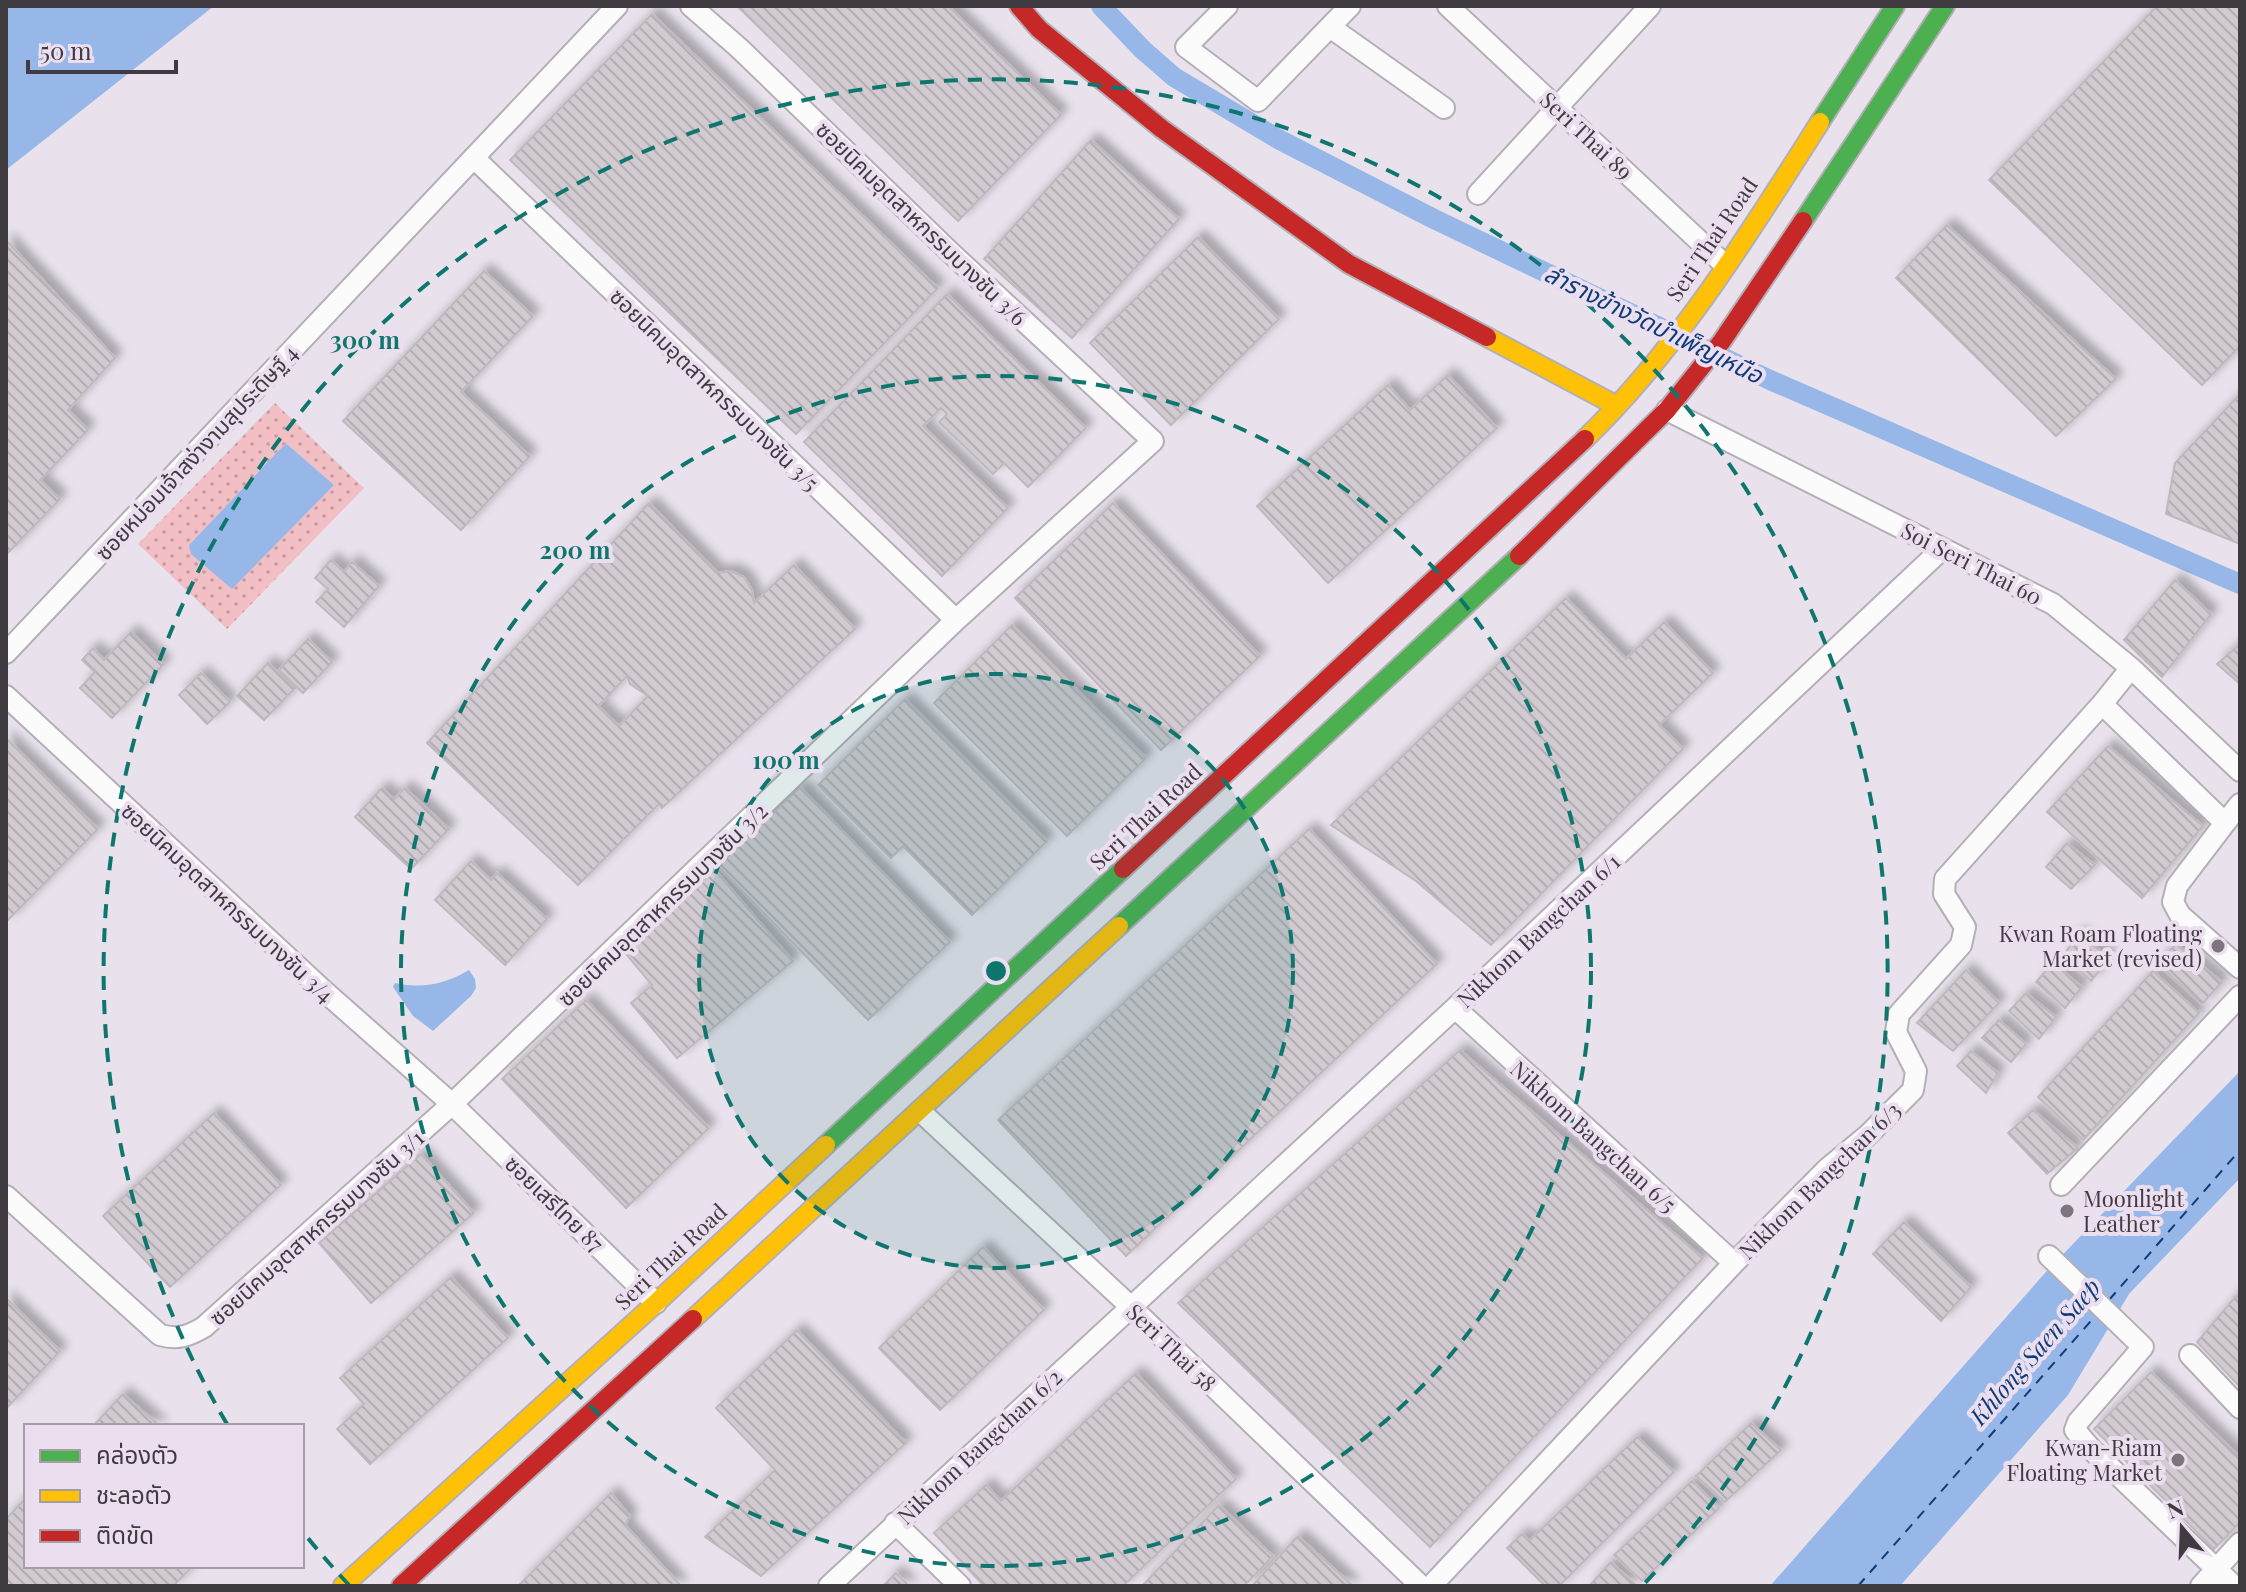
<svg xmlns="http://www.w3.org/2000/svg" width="2246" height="1592" viewBox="0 0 2246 1592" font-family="'Playfair Display','Noto Sans Thai',serif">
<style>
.grass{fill:url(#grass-dots);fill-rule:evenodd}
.water{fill:#98b7e9}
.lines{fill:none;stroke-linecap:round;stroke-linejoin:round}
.canal{stroke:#98b7e9;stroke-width:20}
.ferry{stroke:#0e3c78;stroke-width:2;stroke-dasharray:10 8;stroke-linecap:butt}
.building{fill:url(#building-back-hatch);stroke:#bfb8be;stroke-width:2;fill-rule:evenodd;filter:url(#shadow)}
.street-casing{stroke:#b4afb6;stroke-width:24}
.fast-casing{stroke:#b4afb6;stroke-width:22}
.slow-casing{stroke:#b4afb6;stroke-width:22}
.jam-casing{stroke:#b4afb6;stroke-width:22}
.street{stroke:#fcfbfc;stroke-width:20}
.fast{stroke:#4caf50;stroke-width:18}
.slow{stroke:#ffc107;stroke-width:18}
.jam{stroke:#c62828;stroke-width:18}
.ring{fill:none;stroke:#0f766e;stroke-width:4;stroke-dasharray:14 10}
.poi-dot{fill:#7b757d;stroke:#ebdfef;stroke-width:3}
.labels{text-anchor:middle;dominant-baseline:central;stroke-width:8;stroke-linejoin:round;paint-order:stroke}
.street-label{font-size:22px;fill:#403b41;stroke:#ebdfef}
.poi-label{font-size:22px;fill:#403b41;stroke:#ebdfef;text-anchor:end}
.water-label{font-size:24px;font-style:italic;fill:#0e3c78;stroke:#ebdfef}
.centre{fill:#0f766e;stroke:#ebdfef;stroke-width:4}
.ring-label{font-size:24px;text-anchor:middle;font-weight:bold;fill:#0f766e;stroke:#ebdfef;stroke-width:8;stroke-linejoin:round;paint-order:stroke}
</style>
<defs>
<pattern id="grass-dots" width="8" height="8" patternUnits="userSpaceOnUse" patternTransform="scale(2)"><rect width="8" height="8" fill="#f2bfc5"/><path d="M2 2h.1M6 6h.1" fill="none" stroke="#c59ca2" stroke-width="1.8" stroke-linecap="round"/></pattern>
<pattern id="building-back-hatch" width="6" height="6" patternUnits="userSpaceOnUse" patternTransform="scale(2)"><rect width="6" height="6" fill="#d1cad0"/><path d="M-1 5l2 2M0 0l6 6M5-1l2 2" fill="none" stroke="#b4aeb4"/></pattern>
<filter id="shadow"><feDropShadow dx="7" dy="-7" stdDeviation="4" flood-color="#0004"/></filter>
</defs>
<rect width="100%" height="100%" fill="#e9e2ec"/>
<!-- grass -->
<path class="grass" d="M275 403 364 488 227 629 138 544ZM287 444 334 485 189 545 282 447Z"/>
<!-- water -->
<path class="water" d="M6 6H214L6 170Z
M287 444 334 485 232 589 191 554 189 545 282 447Z
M469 970 475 979 476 988 471 996 433 1031 413 1016 393 987 395 983C422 989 446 984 469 970Z
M2240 1071V1178L2129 1294 2068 1395 1900 1586H1770L2045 1273Z"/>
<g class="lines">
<!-- canal -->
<path class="canal" d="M1101 6 1143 50 1174 77 1278 139 1434 219 1770 380 2240 584"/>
<!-- ferry -->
<path class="ferry" d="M2109 1300 2240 1150
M1858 1586 2097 1314"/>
</g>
<!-- building -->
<path class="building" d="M737 6H948L1061 115 958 221Z
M2157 6 2240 7V346L2202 385 1989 180Z
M652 14 938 288 796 434 510 160Z
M1091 140 1179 219 1072 338 984 259Z
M1947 225 2116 379 2056 436 1896 278Z
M1198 237 1279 319 1171 425 1090 343Z
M6 240 115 358 68 410 88 430 40 480 60 499 6 555Z
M484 271 533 316 461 392 530 456 461 530 343 421Z
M947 294 1086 428 1028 487 1004 463 993 474 939 422 947 414 941 408 923 426 1008 508 942 576 804 442Z
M1448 375 1497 428 1328 583 1257 506 1388 385 1410 410Z
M2240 394V544L2166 514 2175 463Z
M649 503 718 573 731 571 744 577 752 590 754 603 794 565 855 629 662 808 659 804 578 885 427 743ZM627 676 630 684 648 696 619 726 598 706Z
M1113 503 1260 656 1161 750 1015 598Z
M331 560 344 572 352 562 379 586 344 627 316 602 328 589 315 578Z
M2175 580 2211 614 2162 677 2124 640Z
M1566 598 1626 659 1664 622 1713 673 1659 725 1683 749 1491 945 1416 881 1331 825Z
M1012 625 1146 758 1067 836 934 703Z
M131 632 164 664 112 718 80 688 95 672 82 660 93 648 104 660Z
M308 639 332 662 303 693 279 670Z
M2240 644V684L2217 664Z
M268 663 295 688 264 720 237 696Z
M201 673 230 702 207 724 179 695Z
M905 699 1047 841 972 915 903 846 891 858 818 785Z
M6 738 98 829 6 922Z
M2108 746 2203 826 2142 898 2047 812Z
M800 787 950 942 868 1020 718 866Z
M382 788 394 799 405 788 449 829 411 869 355 817Z
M1309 829 1437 964 1126 1256 998 1120Z
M2067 843 2095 865 2071 889 2046 867Z
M471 861 491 880 497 873 547 919 505 965 435 900Z
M715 870 793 961 677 1058 631 1003 652 985 621 948Z
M2078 934 2110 958 2091 981 2063 956Z
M2176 944 2222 982 2202 1004 2157 963Z
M2053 963 2082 987 2065 1008 2036 982Z
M1966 970 1999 1003 1953 1051 1917 1023Z
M2153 971 2199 1013 2083 1140 2038 1097Z
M2026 993 2056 1017 2039 1039 2009 1011Z
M586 1000 709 1128 626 1208 502 1079Z
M1999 1020 2026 1044 2011 1062 1982 1038Z
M1460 1050 1703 1258 1430 1547 1178 1303Z
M1971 1051 1998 1073 1986 1093 1957 1066Z
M2033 1110 2078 1148 2047 1174 2008 1133Z
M214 1113 281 1185 170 1287 103 1216Z
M421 1154 474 1213 371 1303 319 1243Z
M1904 1222 1971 1287 1941 1321 1873 1254Z
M983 1247 1044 1310 940 1410 879 1348Z
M451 1277 508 1338 370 1464 337 1429 364 1404 340 1378Z
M2236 1296 2240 1299V1387L2197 1342Z
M6 1298 60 1351 6 1409Z
M797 1330 906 1443 761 1576 705 1537 775 1470 716 1408Z
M2151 1372 2240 1457V1522L2214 1549 2094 1429Z
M1136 1373 1236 1479 1123 1586H984L934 1533 986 1485 1001 1501Z
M123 1394 160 1426H93Z
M1751 1423 1781 1450 1725 1502 1696 1476Z
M1637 1437 1674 1472 1559 1586H1545L1507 1548 1522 1534 1529 1541Z
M1692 1481 1719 1508 1642 1581 1614 1555Z
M611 1493 630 1516 625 1525 681 1586H518Z
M26 1498V1566H193L173 1586H6V1519Z
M1219 1505 1273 1556 1244 1586H1142Z
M1298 1536 1353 1586H1252Z
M1611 1562 1637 1586H1589Z
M896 1573 909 1586H883Z"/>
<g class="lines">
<defs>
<path id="street" d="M1227 6 1186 47 1258 101 1350 6
M1448 6 1725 265
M1330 27 1444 108
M474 158 956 620
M1478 194 1650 6
M1667 410 2053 604 2131 668 2240 771
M6 653 617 6
M6 696 324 991 452 1104 656 1303
M2102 704 2225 823 2177 886 2173 902 2180 915 2240 968
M2225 823 2240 804
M1455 1008 1734 1263
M920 1111 1131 1307 1421 1586
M2061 1185 2240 996
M6 1196 160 1335C178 1340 189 1336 204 1327L452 1104 956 620 1153 441 951 253 739 48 691 6
M2049 1256 2143 1347 2078 1422 2075 1430 2092 1450 2234 1586
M2190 1355 2240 1408
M895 1523 960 1586
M829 1586 1455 1008 1942 549
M1431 1586 1734 1263 1827 1169 1868 1135 1913 1090 1916 1071 1896 1032 1899 1014 1961 945 1965 927 1944 894 1945 879 2102 704 2131 668
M2201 1586 2240 1543"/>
<path id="fast" d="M1820 122 1895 6
M1803 221 1945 6
M1119 926 1519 556
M826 1145 1123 869"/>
<path id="slow" d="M1487 337 1617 406
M1585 439C1679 348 1750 232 1820 122
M693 1319 1119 926
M343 1586 656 1303 826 1145"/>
<path id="jam" d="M1019 6 1039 29 1162 129 1349 264 1487 337
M1519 556 1667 410 1722 341 1803 221
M1123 869 1585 439
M401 1586 693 1319"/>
</defs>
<!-- street casing -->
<use href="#street" class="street-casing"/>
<!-- fast casing -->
<use href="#fast" class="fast-casing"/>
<!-- slow casing -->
<use href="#slow" class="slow-casing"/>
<!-- jam casing -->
<use href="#jam" class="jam-casing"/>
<!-- street -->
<use href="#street" class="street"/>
<!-- fast -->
<use href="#fast" class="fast"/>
<!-- slow -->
<use href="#slow" class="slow"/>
<!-- jam -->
<use href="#jam" class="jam"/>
</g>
<!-- distance rings -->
<circle cx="996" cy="971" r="297" fill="#0f766e" fill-opacity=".12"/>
<g class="ring">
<circle cx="996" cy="971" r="297"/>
<circle cx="996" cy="971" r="595"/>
<path d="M349 1585A892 892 0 0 1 303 1532M227 1424A892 892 0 1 1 1643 1585"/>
</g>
<!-- markers -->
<g class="poi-dot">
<circle cx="2218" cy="946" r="8"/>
<circle cx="2067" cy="1211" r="8"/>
<circle cx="2178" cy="1460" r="8"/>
</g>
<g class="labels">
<!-- street labels -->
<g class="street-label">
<text transform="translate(1587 135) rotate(43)">Seri Thai 89</text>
<text transform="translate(922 223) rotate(44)">ซอยนิคมอุตสาหกรรมบางชัน 3/6</text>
<text transform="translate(1711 239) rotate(-56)">Seri Thai Road</text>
<text transform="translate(715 389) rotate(44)">ซอยนิคมอุตสาหกรรมบางชัน 3/5</text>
<text transform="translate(196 452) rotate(-47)">ซอยหม่อมเจ้าสง่างามสุประดิษฐ์ 4</text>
<text transform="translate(1972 563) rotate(27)">Soi Seri Thai 60</text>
<text transform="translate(1145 816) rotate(-43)">Seri Thai Road</text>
<text transform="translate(228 902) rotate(43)">ซอยนิคมอุตสาหกรรมบางชัน 3/4</text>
<text transform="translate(662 904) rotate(-44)">ซอยนิคมอุตสาหกรรมบางชัน 3/2</text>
<text transform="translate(1538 930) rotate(-43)">Nikhom Bangchan 6/1</text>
<text transform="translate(1594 1136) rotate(42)">Nikhom Bangchan 6/5</text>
<text transform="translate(1819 1180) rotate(-44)">Nikhom Bangchan 6/3</text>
<text transform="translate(555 1203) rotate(44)">ซอยเสรีไทย 87</text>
<text transform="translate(316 1227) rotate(-42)">ซอยนิคมอุตสาหกรรมบางชัน 3/1</text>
<text transform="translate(670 1256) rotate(-43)">Seri Thai Road</text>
<text transform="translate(1172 1347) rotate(44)">Seri Thai 58</text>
<text transform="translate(979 1446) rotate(-43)">Nikhom Bangchan 6/2</text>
</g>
<!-- poi labels -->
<g class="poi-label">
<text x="2202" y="933">Kwan Roam Floating<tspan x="2202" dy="25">Market (revised)</tspan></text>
<text x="2083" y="1198" text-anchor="start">Moonlight<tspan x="2083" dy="25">Leather</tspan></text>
<text x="2162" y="1447">Kwan-Riam<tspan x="2162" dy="25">Floating Market</tspan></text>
</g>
<!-- water labels -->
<g class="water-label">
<text transform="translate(1654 323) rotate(26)">ลำรางข้างวัดบำเพ็ญเหนือ</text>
<text transform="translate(2034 1351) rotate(-49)">Khlong Saen Saep</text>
</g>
</g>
<circle cx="996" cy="971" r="12" class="centre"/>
<g class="ring-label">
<text x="365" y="349">300 m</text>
<text x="575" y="559">200 m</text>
<text x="786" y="769">100 m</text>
</g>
<!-- border -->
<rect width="2246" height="1592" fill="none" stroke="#403b41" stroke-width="16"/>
<!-- legend -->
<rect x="24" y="1424" width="280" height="144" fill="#ebdfef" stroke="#a79da9" stroke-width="2"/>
<rect x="40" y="1450" width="40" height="12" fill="#4caf50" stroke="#a79da9" stroke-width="2"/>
<text x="96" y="1464" font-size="24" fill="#403b41">คล่องตัว</text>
<rect x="40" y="1490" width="40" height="12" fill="#ffc107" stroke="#a79da9" stroke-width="2"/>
<text x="96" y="1504" font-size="24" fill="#403b41">ชะลอตัว</text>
<rect x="40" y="1530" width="40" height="12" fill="#c62828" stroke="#a79da9" stroke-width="2"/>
<text x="96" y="1544" font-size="24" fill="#403b41">ติดขัด</text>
<!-- north arrow -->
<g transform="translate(2182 1528) rotate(341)" stroke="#ebdfef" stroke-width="6" paint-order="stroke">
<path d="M0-6L14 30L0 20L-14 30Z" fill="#403b41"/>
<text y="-12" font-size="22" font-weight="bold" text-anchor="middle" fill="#403b41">N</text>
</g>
<!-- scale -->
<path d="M28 60v12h148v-12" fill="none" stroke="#403b41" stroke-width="4"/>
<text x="40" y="60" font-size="24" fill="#403b41" stroke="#ebdfef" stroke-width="6" paint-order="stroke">50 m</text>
</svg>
